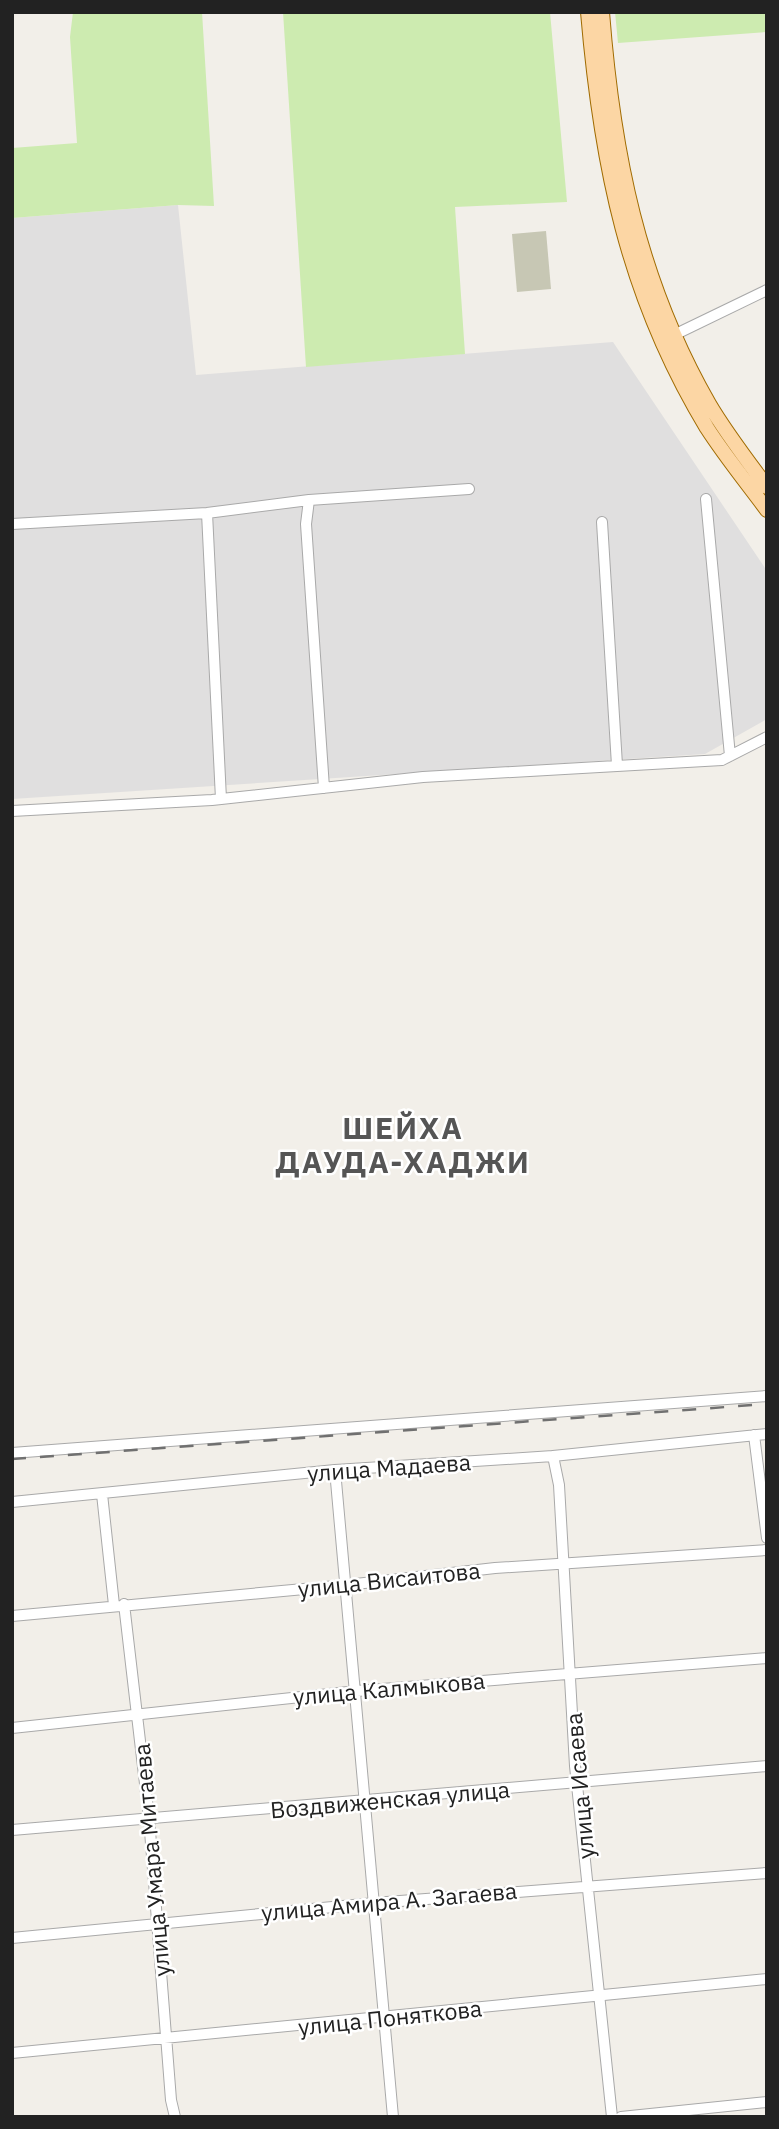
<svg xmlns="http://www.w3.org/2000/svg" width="779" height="2129" viewBox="0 0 779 2129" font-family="'IBM Plex Sans',sans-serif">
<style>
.residential{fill:#e0dfdf}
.construction{fill:#c7c7b4}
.grass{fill:#cdebb0}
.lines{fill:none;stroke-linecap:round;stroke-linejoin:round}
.minor-casing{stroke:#a9a9a9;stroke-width:12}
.major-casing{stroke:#a06b00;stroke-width:16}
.minor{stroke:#fff;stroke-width:10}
.major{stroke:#fcd6a4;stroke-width:14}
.rail{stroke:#707070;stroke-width:2.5;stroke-dasharray:14 14;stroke-linecap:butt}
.labels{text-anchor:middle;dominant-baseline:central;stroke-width:5;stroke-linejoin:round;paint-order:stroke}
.street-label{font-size:23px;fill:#222;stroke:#fff}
.district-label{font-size:30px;font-weight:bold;letter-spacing:2px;fill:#555;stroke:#fff}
</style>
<rect width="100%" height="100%" fill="#f2efe9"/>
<!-- residential -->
<path class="residential" d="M178 205 196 375 613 342 767 571V719L705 754 12 799V218Z"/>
<!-- construction -->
<path class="construction" d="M546 231 551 289 517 292 512 234Z"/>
<!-- grass -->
<path class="grass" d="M73 12H202L214 206 178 205 12 218V148L77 143 70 37Z
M283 12H550L567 202 455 207 465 354 306 367Z
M615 12H767V32L618 43Z"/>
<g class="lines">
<defs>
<path id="minor" d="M674 335 767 290
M706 499 730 756
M309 500 306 524 324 788
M207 513 221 799
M602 522 617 765
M12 524 207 513 309 500 469 489
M12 811 212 800 423 777 722 760 767 737
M754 1435 767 1538
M12 1453 767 1396
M553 1456 559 1485 575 1766 612 2117
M335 1470 393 2117
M102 1494 114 1605
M12 1502 335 1470 553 1456 767 1434
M124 1604 149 1818 171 2100 175 2117
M12 1616 347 1585 495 1568 767 1550
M12 1728 357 1691 767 1658
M12 1830 767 1766
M12 1938 374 1903 767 1873
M12 2053 767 1979
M621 2117 767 2102"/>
<path id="major" d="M588 12C601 164 627 296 707 428 725 456 747 483 767 510
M602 12C613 153 638 280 709 404 726 433 747 460 767 487"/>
</defs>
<!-- minor casing -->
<use href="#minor" class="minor-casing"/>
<!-- major casing -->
<use href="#major" class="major-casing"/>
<!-- minor -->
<use href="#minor" class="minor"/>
<!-- major -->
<use href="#major" class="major"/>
<!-- rail -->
<path class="rail" d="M12 1459 767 1404"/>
</g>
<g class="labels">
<!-- street labels -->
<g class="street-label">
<text transform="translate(389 1467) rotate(-4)">улица Мадаева</text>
<text transform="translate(389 1579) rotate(-6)">улица Висаитова</text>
<text transform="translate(389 1688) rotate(-5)">улица Калмыкова</text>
<text transform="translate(579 1786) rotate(-95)">улица Исаева</text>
<text transform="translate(390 1799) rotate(-5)">Воздвиженская улица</text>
<text transform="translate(151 1860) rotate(-95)">улица Умара Митаева</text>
<text transform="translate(389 1901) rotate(-5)">улица Амира А. Загаева</text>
<text transform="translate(390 2017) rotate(-6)">улица Поняткова</text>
</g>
<!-- district labels -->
<g class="district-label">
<text x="403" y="1127">ШЕЙХА<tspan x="403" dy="34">ДАУДА-ХАДЖИ</tspan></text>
</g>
</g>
<!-- border -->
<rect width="779" height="2129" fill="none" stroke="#222222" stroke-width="28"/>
</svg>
